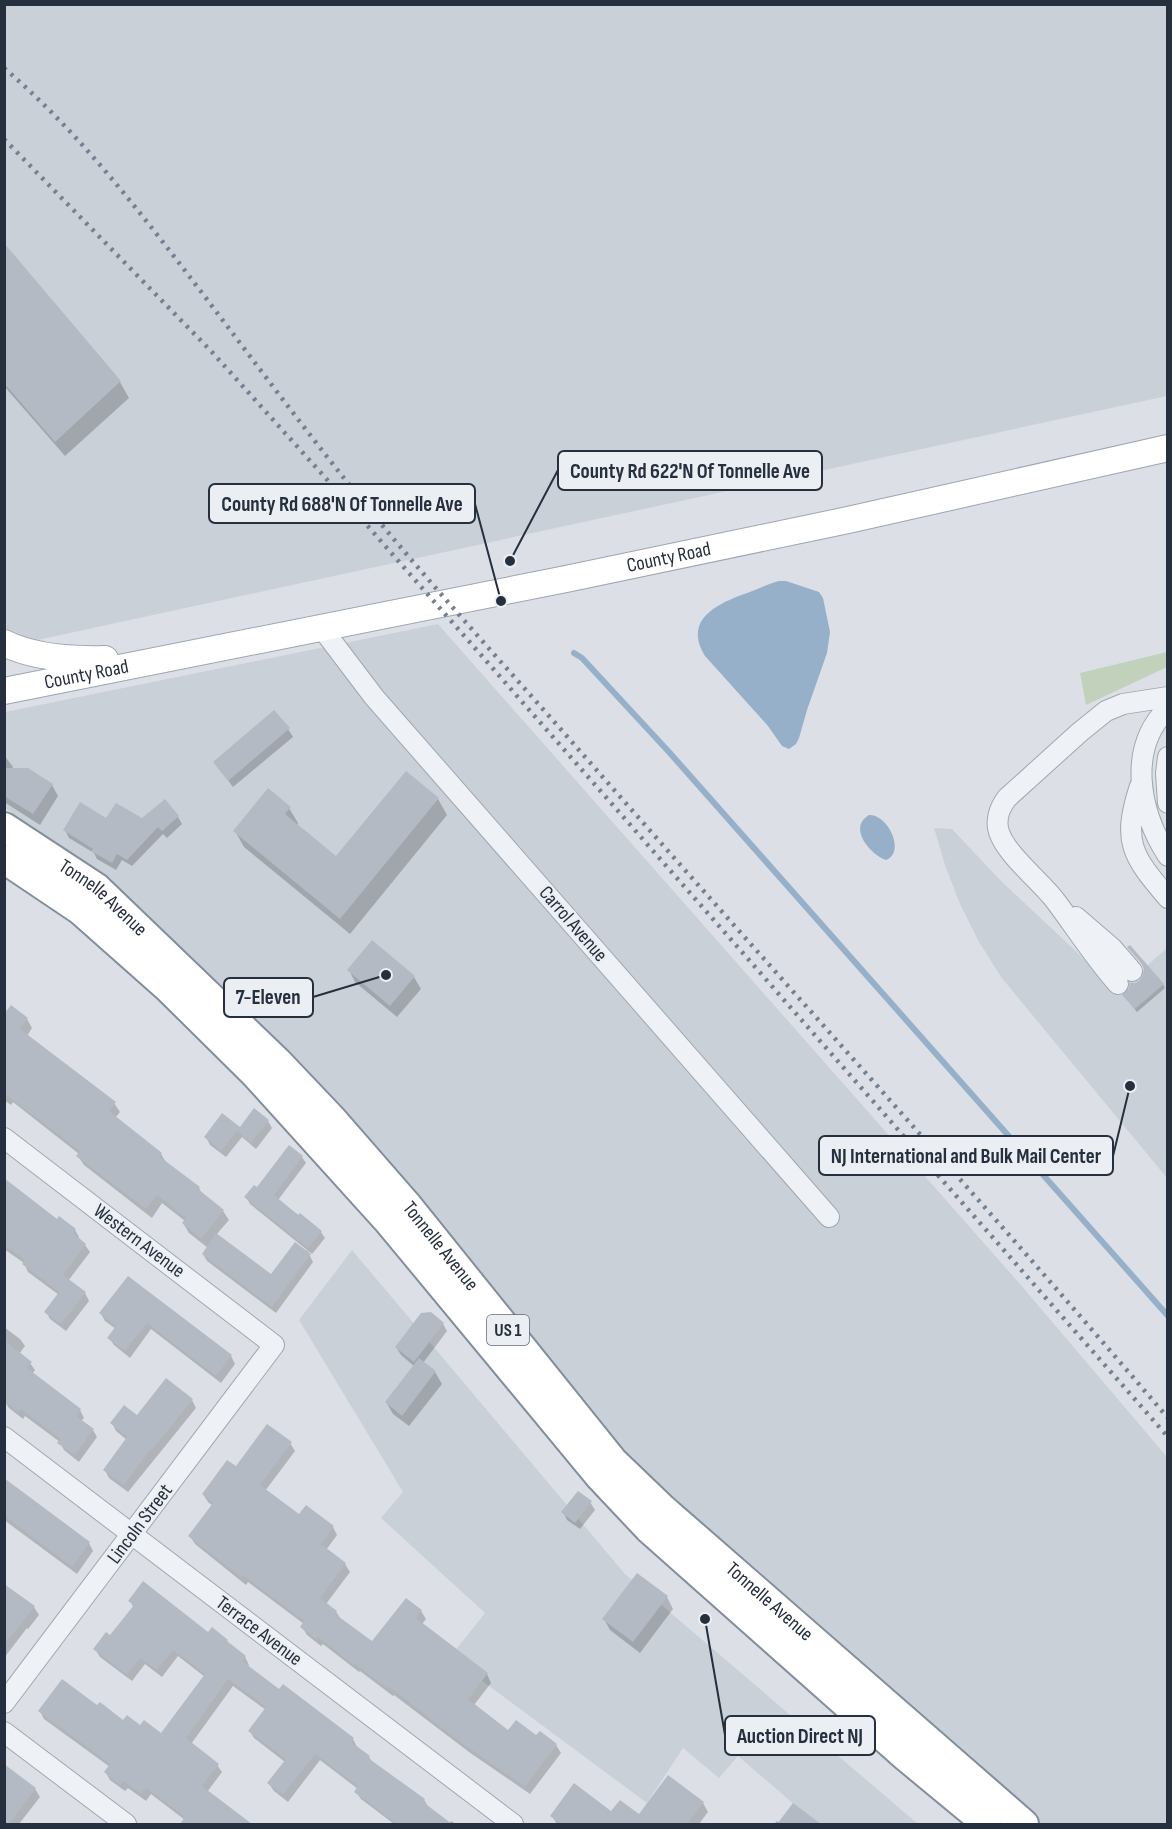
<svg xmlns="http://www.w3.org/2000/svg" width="1172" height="1829" viewBox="0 0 1172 1829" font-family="'Sofia Sans Condensed',sans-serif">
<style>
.built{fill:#c9d0d8}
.green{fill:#c2d1bc}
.water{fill:#95b0c8}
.shadow{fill:#0003}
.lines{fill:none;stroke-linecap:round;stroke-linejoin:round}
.stream{stroke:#95b0c8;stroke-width:6}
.building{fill:#b3bac3}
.minor-casing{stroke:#a1a7b0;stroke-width:22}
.major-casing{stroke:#9ba5b2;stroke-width:28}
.highway-casing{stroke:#838e9d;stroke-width:32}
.minor{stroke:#eef1f5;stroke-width:20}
.major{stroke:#fff;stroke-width:26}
.highway{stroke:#fff;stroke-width:28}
.rail{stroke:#758090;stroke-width:4.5;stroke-dasharray:3 6;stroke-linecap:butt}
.labels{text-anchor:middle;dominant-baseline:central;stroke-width:4.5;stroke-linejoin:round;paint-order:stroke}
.shield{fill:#ebeff4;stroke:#606974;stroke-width:1.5}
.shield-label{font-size:18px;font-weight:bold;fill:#252f3d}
.street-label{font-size:20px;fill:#252f3d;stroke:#ebeff4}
.leader{fill:none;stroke:#252f3d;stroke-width:2}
.callout-dot{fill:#252f3d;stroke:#ebeff4;stroke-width:2}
.callout{fill:#ebeff4;stroke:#252f3d;stroke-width:2}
.callout-label{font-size:21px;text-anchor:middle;font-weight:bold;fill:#252f3d}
</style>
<rect width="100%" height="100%" fill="#dce0e6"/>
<!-- built -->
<path class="built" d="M4 5H1167V396L5 647Z
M438 624 1020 1284 1167 1457V1824H1041L694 1522 654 1483 616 1442 476 1268 285 1055 172 940 116 891 73 856 5 808V712Z
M934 828 952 829 1001 881 1080 955 1115 994 1167 948V1178L1001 977 979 942 960 904 945 865Z
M352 1250 625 1574 918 1824H817L738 1756 719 1778 683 1748 647 1803 450 1657 485 1613 381 1518 403 1492 299 1320Z"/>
<!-- green -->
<path class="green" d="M1167 652V667L1086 705 1080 673Z"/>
<!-- water -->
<path class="water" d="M779 581H786L819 592 823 598 830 632 827 653 807 710 799 738 796 744 789 749 782 746 768 726 705 656C682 619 719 603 747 593 758 589 768 584 779 581Z
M869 815C888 814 906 852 886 860 871 855 847 828 869 815Z"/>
<!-- shadow -->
<path class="shadow" d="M4 247 120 382 129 398 65 456 4 386Z
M288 729 293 737 233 787 215 763Z
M4 755 13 767 11 770 52 785 58 796 40 825 4 802Z
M438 799 447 815 350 934 244 847 235 831 289 808 298 823 297 826 336 859Z
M178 817 182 824 167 838 163 834 132 866 122 860 116 870 97 859 94 853 69 838 65 830 107 820H142Z
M372 942 414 977 421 989 397 1017 355 982 349 970Z
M1163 984 1165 988 1137 1012 1126 998Z
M4 1015 27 1019 32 1028 27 1036 114 1103 120 1112 115 1118 161 1154 167 1164 199 1188 202 1194 223 1211 229 1220 216 1235 271 1276 307 1250 313 1262 276 1313 207 1261 203 1254 208 1248 189 1233 183 1223 185 1221 162 1203 152 1218 84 1165 78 1156 79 1154 60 1139 13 1102 11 1105 4 1100Z
M268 1121 272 1128 256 1149 242 1137 226 1157 210 1145 206 1137 238 1128 240 1130Z
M302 1157 306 1163 278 1200 321 1232 325 1238 312 1254 250 1204 246 1197Z
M4 1179 57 1221 75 1230 79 1237 78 1239 85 1245 90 1252 68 1281 85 1293 89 1301 66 1331 50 1319 46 1312 59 1295 28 1272 24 1263 4 1249Z
M128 1278 231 1356 235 1364 221 1383 151 1329 130 1358 114 1345 109 1338 116 1329 105 1321 101 1314Z
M443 1324 447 1331 423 1363 435 1372 442 1384 409 1426 393 1414 386 1402 414 1366 401 1355 396 1347Z
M4 1327 20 1339 25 1346 19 1354 30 1363 35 1370 32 1374 80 1410 84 1418 81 1421 93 1430 97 1437 79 1462 64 1450 60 1442 25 1416 23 1419 9 1408 4 1400Z
M192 1400 196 1408 128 1492 109 1478 105 1470 127 1440 116 1431 112 1423 137 1417Z
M290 1443 295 1451 265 1491 300 1516 333 1527 337 1535 326 1550 345 1564 350 1572 326 1604 336 1612 341 1619 373 1643 406 1600 421 1611 426 1619 422 1624 487 1674 491 1683 474 1705 508 1732 537 1737 556 1745 561 1753 530 1794 469 1752 394 1695 393 1696 360 1671 359 1672 323 1644 321 1646 307 1635 302 1627 304 1624 248 1582 246 1585 195 1544 190 1536 213 1506 208 1502 203 1494 236 1468Z
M4 1480 89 1543 93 1551 77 1574 4 1520Z
M590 1502 595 1510 580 1529 567 1520 563 1512Z
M4 1585 34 1607 39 1615 28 1629 27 1628 4 1658Z
M667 1597 673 1609 640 1653 610 1630 604 1619Z
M130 1601 227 1641 229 1645 245 1657 249 1665 247 1667 280 1692 353 1739 357 1747 369 1757 373 1763 424 1800 429 1808 449 1824 451 1821 456 1824H394L361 1799 356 1792 358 1789 320 1760 288 1802 274 1791 269 1784 285 1762 254 1738 250 1731 266 1710 233 1686 191 1744 217 1765 222 1772 207 1792 250 1824H185L184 1822 185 1820 151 1794 146 1801 128 1788 125 1791 110 1780 106 1773 110 1767 44 1719 40 1711 98 1707 123 1722 161 1735 205 1677 178 1656 162 1677 145 1664 132 1681 100 1657 95 1649 111 1637 134 1608Z
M4 1766 35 1789 40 1797 19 1824H4Z
M703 1803 708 1812 699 1824H557L552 1816 612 1813 639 1816Z
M793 1806 818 1824H774L777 1821 780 1823Z"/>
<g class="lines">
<!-- stream -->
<path class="stream" d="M574 653 582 658 669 752 1168 1316"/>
</g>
<!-- building -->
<path class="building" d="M4 243 121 381 55 442 4 383Z
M274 710 290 728 228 781 213 762Z
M4 768H28L53 784 33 814 4 796Z
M406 771 439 798 340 919 233 831 268 788 291 807 285 814 336 856Z
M165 799 179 816 162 831 158 827 127 860 117 854 112 863 91 851 93 849 63 830 80 802 106 818 116 803 142 818Z
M372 940 415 976 390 1006 347 970Z
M1130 945 1164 984 1135 1009 1122 995 1129 989 1130 983H1135L1140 980 1143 975 1144 969 1141 963 1127 947Z
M11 1005 28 1018 20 1029 116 1102 109 1111 162 1153 160 1157 200 1187 198 1189 224 1210 201 1239 182 1223 186 1218 157 1195 146 1209 76 1156 80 1151 4 1093V1014Z
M254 1108 269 1120 251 1143 237 1131Z
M222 1113 240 1127 221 1151 204 1137Z
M289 1145 303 1156 274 1195 298 1215 300 1213 322 1231 308 1248 244 1197 254 1185 257 1187Z
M4 1178 57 1219 59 1216 76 1229 73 1233 86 1244 63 1275 86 1292 61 1324 44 1312 59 1292 22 1264 25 1260 4 1245Z
M216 1233 271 1274 295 1242 311 1254 272 1307 202 1254Z
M128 1276 232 1355 216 1376 147 1323 125 1351 107 1338 116 1326 99 1313Z
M431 1312 444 1323 414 1362 395 1347 421 1313Z
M4 1340 32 1362 27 1368 81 1409 76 1416 94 1429 75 1455 57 1443 60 1439 21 1409 19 1412 4 1401Z
M419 1358 436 1371 402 1416 385 1402Z
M166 1378 193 1399 165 1434 151 1451 150 1450 124 1485 103 1470 127 1437 110 1423 124 1405 137 1415Z
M267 1424 292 1442 260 1485 299 1514 306 1505 334 1526 321 1544 346 1563 320 1598 337 1611 335 1614 372 1641 406 1598 422 1610 416 1618 488 1673 468 1699 508 1730 516 1720 536 1735 540 1731 557 1744 525 1787 463 1744 389 1687 388 1689 355 1664 354 1665 318 1637 316 1639 300 1627 304 1621 243 1575 241 1577 188 1536 213 1503 202 1494 227 1460 236 1466Z
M4 1478 90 1542 72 1567 5 1516Z
M578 1491 592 1501 575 1523 561 1512Z
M637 1573 668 1596 633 1642 602 1619Z
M143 1581 208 1632 212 1627 228 1640 227 1641 246 1656 242 1661 279 1689 283 1684 354 1738 351 1742 370 1756 368 1758 425 1799 423 1802 452 1824H397L354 1792 358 1786 315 1754 283 1795 267 1783 286 1759 248 1731 266 1707 228 1679 186 1738 219 1764 202 1786 252 1824H180L185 1817 146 1788 141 1794 123 1781 120 1785 104 1772 110 1764 38 1711 62 1679 97 1705 100 1702 123 1720 127 1715 140 1725 144 1720 161 1733 205 1674 173 1650 157 1670 140 1658 127 1675 93 1649 106 1632 110 1635 134 1605 128 1601Z
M4 1584 35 1606 4 1645Z
M4 1764 36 1788 9 1824H4Z
M668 1775 704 1802 687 1824H561L550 1816 574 1783 611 1811 620 1800 639 1814Z
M793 1803 821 1824H777Z"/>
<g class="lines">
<defs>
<path id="minor" d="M321 627 374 697 829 1217
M1168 708C1126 749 1140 813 1168 856
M1168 757 1166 773 1168 803
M1140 786C1122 841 1131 855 1168 898
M1076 917 1112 948 1132 971
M1118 984C1094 957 1076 928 1054 899 1039 880 1006 854 999 832 995 820 1000 807 1007 798L1080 732 1106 711 1123 704 1168 697
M4 1138 274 1345 4 1703
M4 1437 513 1824
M4 1732 126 1824"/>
<g id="major">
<path d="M4 643C34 658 72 660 105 659"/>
<path id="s1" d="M4 691 566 579 848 520 1168 448"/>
</g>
<g id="highway">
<path id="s2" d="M4 827 97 888 277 1061 333 1120 408 1206 613 1461 663 1509 1024 1824"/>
<path d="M4 859 80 910 168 988 255 1074 388 1221 600 1477 649 1529 906 1757 987 1824"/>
</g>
</defs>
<!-- minor casing -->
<use href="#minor" class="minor-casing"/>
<!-- major casing -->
<use href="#major" class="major-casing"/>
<!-- highway casing -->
<use href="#highway" class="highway-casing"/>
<!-- minor -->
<use href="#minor" class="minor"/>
<!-- major -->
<use href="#major" class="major"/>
<!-- highway -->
<use href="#highway" class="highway"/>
<!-- rail -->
<path class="rail" d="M4 68C72 126 129 198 183 268 252 358 319 450 392 537 446 601 502 663 558 726 760 957 968 1184 1168 1418
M4 139 211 351 322 474 1168 1437"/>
</g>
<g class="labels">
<!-- shield labels -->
<rect class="shield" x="487" y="1315" width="42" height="30" rx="4.5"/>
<g class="shield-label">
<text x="508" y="1330">US 1</text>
</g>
<!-- street labels -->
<g class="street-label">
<text stroke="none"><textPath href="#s1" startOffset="678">County Road</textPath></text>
<text stroke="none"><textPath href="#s1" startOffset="84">County Road</textPath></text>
<text stroke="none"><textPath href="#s2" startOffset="122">Tonnelle Avenue</textPath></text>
<text transform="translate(573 924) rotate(49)">Carrol Avenue</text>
<text transform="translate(139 1241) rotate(37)">Western Avenue</text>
<text stroke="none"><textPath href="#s2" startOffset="608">Tonnelle Avenue</textPath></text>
<text transform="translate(140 1524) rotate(-53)">Lincoln Street</text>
<text stroke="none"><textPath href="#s2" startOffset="1094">Tonnelle Avenue</textPath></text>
<text transform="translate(259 1631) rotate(37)">Terrace Avenue</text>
</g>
</g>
<!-- callouts -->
<path class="leader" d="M510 561L558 470M501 601L475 504M386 975L313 997M1130 1086L1113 1156M705 1619L725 1735"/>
<g class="callout-dot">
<circle cx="510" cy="561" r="6"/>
<circle cx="501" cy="601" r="6"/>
<circle cx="386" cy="975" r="6"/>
<circle cx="1130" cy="1086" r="6"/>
<circle cx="705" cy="1619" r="6"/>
</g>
<g class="callout">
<rect x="558" y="451" width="264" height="39" rx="6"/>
<rect x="209" y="484" width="266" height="39" rx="6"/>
<rect x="224" y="978" width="89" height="39" rx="6"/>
<rect x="819" y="1136" width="294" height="39" rx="6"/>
<rect x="725" y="1716" width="150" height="39" rx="6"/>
</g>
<g class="callout-label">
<text x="690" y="478">County Rd 622'N Of Tonnelle Ave</text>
<text x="342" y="511">County Rd 688'N Of Tonnelle Ave</text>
<text x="268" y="1004">7-Eleven</text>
<text x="966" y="1163">NJ International and Bulk Mail Center</text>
<text x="800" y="1743">Auction Direct NJ</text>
</g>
<!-- border -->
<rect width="1172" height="1829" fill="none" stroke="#252f3d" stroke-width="12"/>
</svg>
